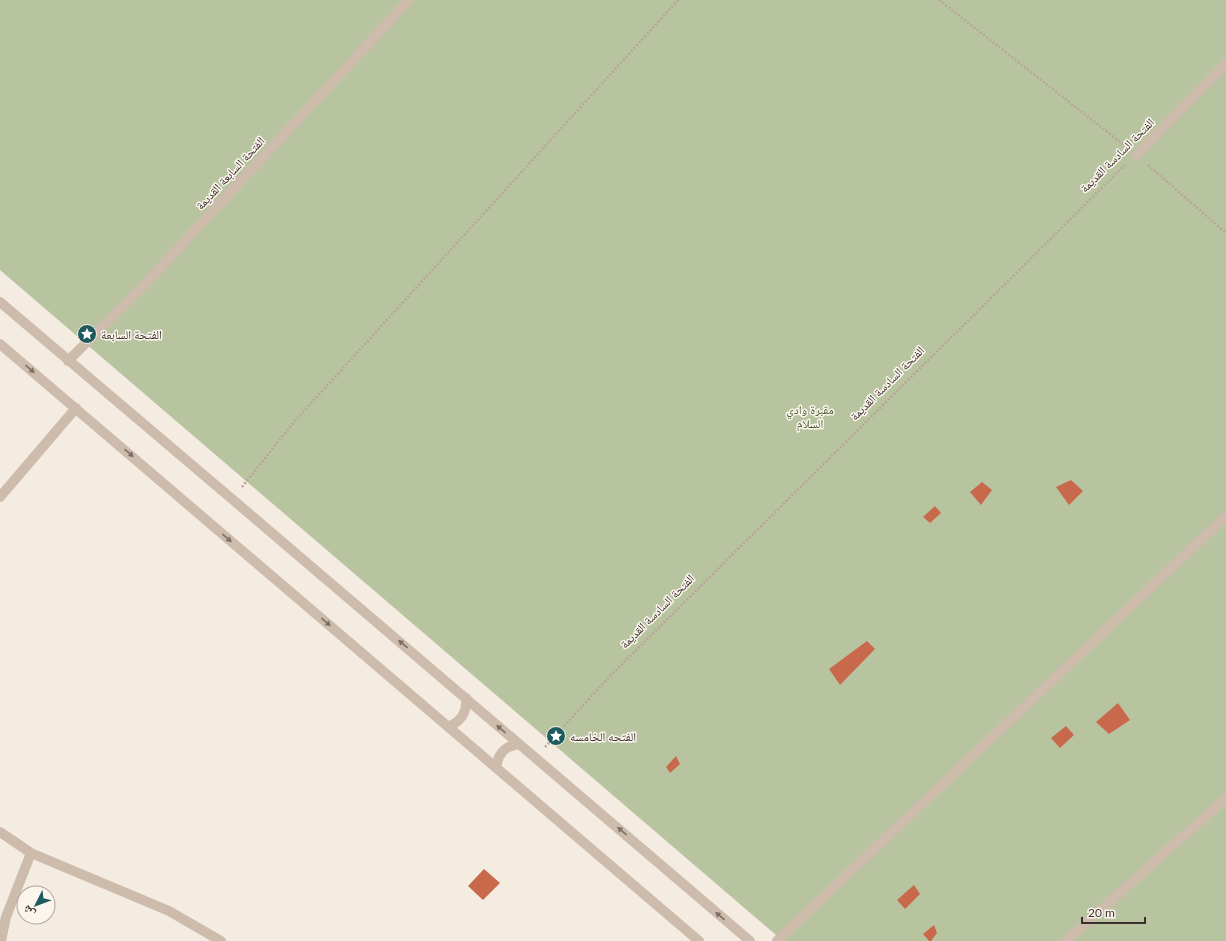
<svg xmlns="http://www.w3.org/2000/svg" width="1226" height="941" viewBox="0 0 1226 941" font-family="Lato,'Noto Naskh Arabic',sans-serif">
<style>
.green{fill:#b8c4a0}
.building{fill:#c8694b}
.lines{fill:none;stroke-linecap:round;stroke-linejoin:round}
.path{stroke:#b9a596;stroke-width:2.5;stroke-dasharray:2 2;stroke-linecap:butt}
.minor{stroke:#cdbbac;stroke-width:10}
.oneway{fill:#7d6f65}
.labels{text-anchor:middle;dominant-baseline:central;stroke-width:3;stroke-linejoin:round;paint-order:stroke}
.street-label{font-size:12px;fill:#3b302b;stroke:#fbf5ee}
.poi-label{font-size:12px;fill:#3b302b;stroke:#fbf5ee;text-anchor:start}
.park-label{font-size:12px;fill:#4a5a2e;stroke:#fbf5ee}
</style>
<rect width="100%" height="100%" fill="#f4ebe1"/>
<!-- green -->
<path class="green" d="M0 0H1226V941H783L0 270Z"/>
<!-- building -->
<path class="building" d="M1071 480 1083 491 1069 505 1056 487Z
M982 482 992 490 981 505 970 492Z
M935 506 941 513 930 523 923 517Z
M867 641 875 649 840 685 829 669Z
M1118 703 1130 720 1109 734 1096 722Z
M1066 726 1074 735 1060 748 1051 738Z
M676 756 680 764 670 773 666 767Z
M484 869 500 883 483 900 468 886Z
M914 885 920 894 905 909 897 900Z
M934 925 937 933 931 941H929L923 934Z"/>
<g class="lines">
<!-- path -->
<path class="path" d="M939 0 1124 145
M1148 165 1226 233
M242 487 294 422 678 0
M545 747 610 676 1125 165"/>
<!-- minor -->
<path class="minor" d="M1136 155 1226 64
M0 302 232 499 750 941
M0 344 699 941
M68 361 147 282 409 0
M0 497 76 408
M448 727C462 721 467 712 466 698
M496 768C498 753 505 746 519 744
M0 832 31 853 169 911 221 941
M1 941 6 917 31 853
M777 941 1226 516
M1066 941 1226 798"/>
</g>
<!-- one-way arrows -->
<defs><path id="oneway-solid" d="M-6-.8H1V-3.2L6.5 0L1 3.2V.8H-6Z"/></defs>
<g class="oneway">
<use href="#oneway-solid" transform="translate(30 369) rotate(41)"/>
<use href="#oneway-solid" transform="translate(129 453) rotate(41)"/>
<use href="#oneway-solid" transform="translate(227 538) rotate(41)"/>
<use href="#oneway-solid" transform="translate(326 622) rotate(41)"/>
<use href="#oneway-solid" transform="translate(403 644) rotate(-140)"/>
<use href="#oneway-solid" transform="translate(501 729) rotate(-139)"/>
<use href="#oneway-solid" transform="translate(622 831) rotate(-139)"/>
<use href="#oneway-solid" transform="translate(720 916) rotate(-139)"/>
</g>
<!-- icons -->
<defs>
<symbol id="sight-disc" viewBox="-11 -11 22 22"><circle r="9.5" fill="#1f5a5e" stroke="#fbf5ee"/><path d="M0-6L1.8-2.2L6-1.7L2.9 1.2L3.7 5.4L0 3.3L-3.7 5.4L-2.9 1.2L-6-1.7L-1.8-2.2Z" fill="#fff"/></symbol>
</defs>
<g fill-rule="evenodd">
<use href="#sight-disc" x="76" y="323" width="22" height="22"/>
<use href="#sight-disc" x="545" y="725" width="22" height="22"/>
</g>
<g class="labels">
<!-- street labels -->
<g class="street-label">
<text transform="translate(1117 155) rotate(-45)">الفتحة السادسة القديمة</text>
<text transform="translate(230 173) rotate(-47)">الفتحة السابعة القديمة</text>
<text transform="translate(887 383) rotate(-45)">الفتحة السادسة القديمة</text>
<text transform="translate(657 611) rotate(-45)">الفتحة السادسة القديمة</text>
</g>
<!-- poi labels -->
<g class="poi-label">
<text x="101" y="334">الفتحة السابعة</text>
<text x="570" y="736">الفتحه الخامسه</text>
</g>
<!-- park labels -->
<g class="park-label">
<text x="810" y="409">مقبرة وادي<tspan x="810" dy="14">السلام</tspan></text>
</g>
</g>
<!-- north arrow -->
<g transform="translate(36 905) rotate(228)"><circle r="19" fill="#fbf5ee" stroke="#aea6a0"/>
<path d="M0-3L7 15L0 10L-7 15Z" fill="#1f5a5e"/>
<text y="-6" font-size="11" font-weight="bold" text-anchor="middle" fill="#3b302b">ش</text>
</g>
<!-- scale -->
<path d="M1082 917v6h63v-6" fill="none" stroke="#3b302b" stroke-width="2"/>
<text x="1088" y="917" font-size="12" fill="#3b302b" stroke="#fbf5ee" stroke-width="3" paint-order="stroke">20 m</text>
</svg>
